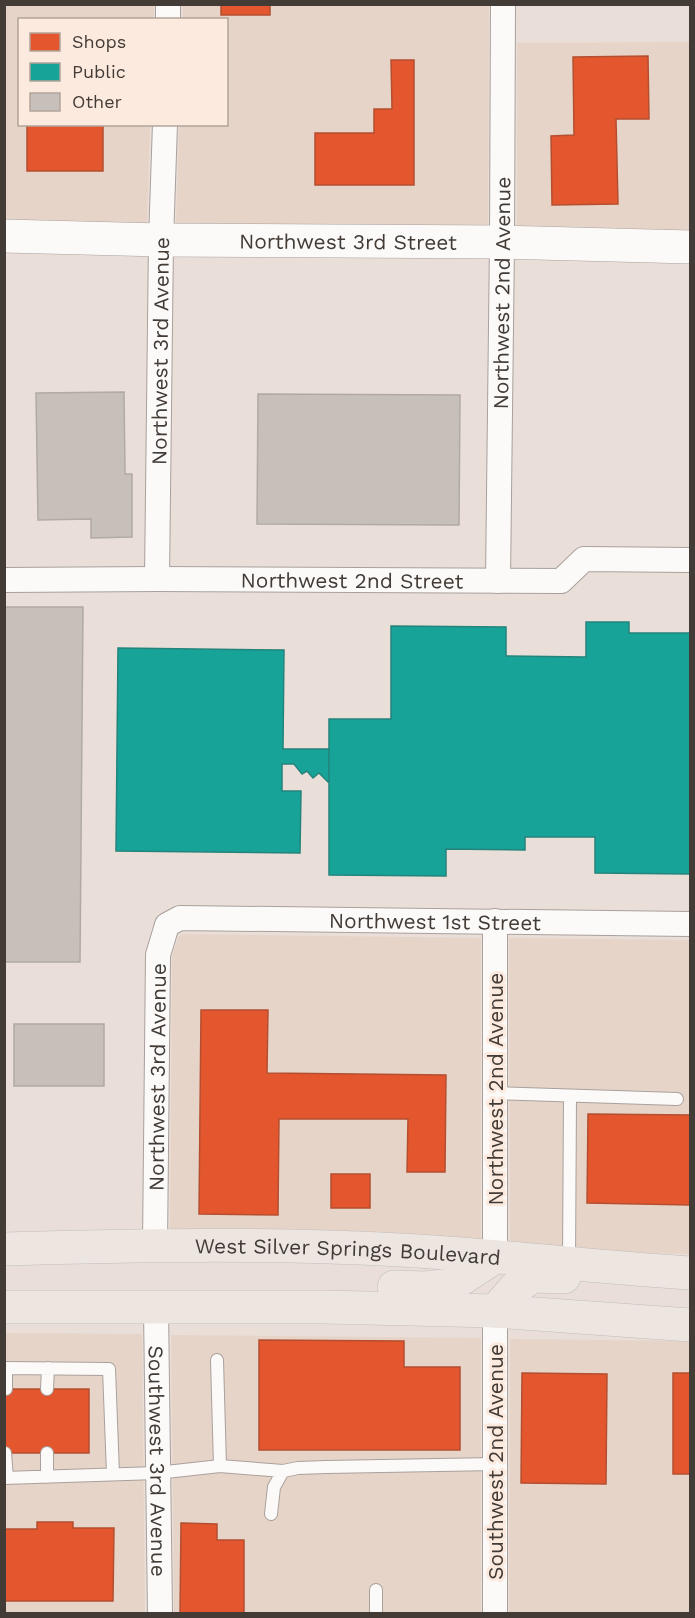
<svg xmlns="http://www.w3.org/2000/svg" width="695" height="1618" viewBox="0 0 695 1618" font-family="'Work Sans',sans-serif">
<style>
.built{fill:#e7d4c8}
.shops{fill:#e4572e;stroke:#b34f30;stroke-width:1.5}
.public{fill:#17a398;stroke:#24847b;stroke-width:1.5}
.building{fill:#c7bfba;stroke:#b1a9a4;stroke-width:1.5}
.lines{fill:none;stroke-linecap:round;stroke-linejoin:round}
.lane-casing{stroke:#a9a09c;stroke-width:14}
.street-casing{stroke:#a9a09c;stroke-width:26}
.secondary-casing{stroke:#a9a09c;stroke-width:34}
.primary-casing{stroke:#c3bdba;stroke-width:34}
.lane{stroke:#fcfaf9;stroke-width:12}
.street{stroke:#fcfaf9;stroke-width:24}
.secondary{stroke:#fcfaf9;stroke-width:33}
.primary{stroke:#ece5e0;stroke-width:33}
.labels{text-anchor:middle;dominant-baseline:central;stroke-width:6;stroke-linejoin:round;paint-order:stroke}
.street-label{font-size:21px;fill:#423b36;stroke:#fceadf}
</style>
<rect width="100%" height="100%" fill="#e9ded8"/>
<!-- built -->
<path class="built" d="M5 5H154V19L20 20V124L150 125 147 224 5 220Z
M183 5H489L488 226 176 224 179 125 226 124V20L182 19Z
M690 42V231L517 226V43Z
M183 934 481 938V1240L285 1230 170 1229 172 957 178 937Z
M509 938 690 940V1254L632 1253 510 1242Z
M5 1333 142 1334 145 1613 5 1614Z
M171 1335 481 1338V1613H174Z
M510 1339 690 1341V1613L509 1614Z"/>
<!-- shops -->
<path class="shops" d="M221 4H270V15H221Z
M648 56 649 119H616L618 204 552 205 551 136 574 135 573 57Z
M391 60H414V185H315V133H374V109H392Z
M27 124H103V171H27Z
M201 1010H268L267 1073 446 1075 445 1172H407L408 1119H279L278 1215 199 1214Z
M588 1114 690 1115V1205L587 1203Z
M331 1174H370V1208H331Z
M259 1340 404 1341V1367H460V1450H259Z
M522 1373 607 1374 606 1484 521 1483Z
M673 1373H690V1474H673Z
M4 1389H89V1453H4Z
M37 1522H73V1528H114L113 1601H4V1529H37Z
M181 1523 217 1524V1540H244V1614H180Z"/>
<!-- public -->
<path class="public" d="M586 622H629V633H690V874L595 873V837H525V850L446 849V876L329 875V719H391V626L506 627V656L586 657Z
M118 648 284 650 283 749H329V783L319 773 313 778 307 771 302 774 294 764H282V791H301L300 853 116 851Z"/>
<!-- building -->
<path class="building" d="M124 392 125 474H132V537L91 538V519L38 520 36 393Z
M258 394 460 395 459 525 257 524Z
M4 607H83L80 962H4Z
M14 1024H104V1086H14Z"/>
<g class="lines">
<defs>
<path id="lane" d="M495 1093 677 1099
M569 1263 570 1096
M217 1360 220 1466
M4 1368 109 1369 113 1474
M6 1389V1368
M47 1389 48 1368
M5 1453 7 1478
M47 1453V1477
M4 1478 157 1473 220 1466 283 1471
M271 1514 274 1487 283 1471 298 1468 326 1467 495 1464
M376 1614V1590"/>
<g id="street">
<path d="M168 20V4"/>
<path id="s1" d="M157 579 161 240 165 124"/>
<path id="s2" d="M4 580 157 579 561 581 584 559 690 560"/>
<path id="s3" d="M498 581 502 242 503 4"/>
<path d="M495 921V1257"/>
<path id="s4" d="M155 1245 158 955 167 925 180 918 690 924"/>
<path id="s5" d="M156 1308 160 1614"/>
<path d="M495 1614V1311"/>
</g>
<g id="secondary">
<path id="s6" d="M4 236 161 240 502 242 690 247"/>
</g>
<g id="primary">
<path id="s7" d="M4 1249C136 1245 268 1243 400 1250 497 1255 594 1267 690 1273"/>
<path d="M394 1287 425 1288 452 1285 495 1257"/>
<path d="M4 1307H324L495 1311 690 1325"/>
<path d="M495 1311 515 1288 533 1276 564 1277"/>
</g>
</defs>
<!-- lane casing -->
<use href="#lane" class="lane-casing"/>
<!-- street casing -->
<use href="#street" class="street-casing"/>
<!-- secondary casing -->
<use href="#secondary" class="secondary-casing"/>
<!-- primary casing -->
<use href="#primary" class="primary-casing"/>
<!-- lane -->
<use href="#lane" class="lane"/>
<!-- street -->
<use href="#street" class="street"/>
<!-- secondary -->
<use href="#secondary" class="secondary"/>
<!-- primary -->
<use href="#primary" class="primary"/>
</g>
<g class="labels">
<!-- street labels -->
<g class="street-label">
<text stroke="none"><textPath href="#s6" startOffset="344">Northwest 3rd Street</textPath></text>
<text stroke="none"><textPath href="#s3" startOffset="288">Northwest 2nd Avenue</textPath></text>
<text stroke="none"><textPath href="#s1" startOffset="228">Northwest 3rd Avenue</textPath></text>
<text stroke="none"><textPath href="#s2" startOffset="348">Northwest 2nd Street</textPath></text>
<text stroke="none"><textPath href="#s4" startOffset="591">Northwest 1st Street</textPath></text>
<text stroke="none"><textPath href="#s4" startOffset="168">Northwest 3rd Avenue</textPath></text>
<text transform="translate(495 1089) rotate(-90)">Northwest 2nd Avenue</text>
<text stroke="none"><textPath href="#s7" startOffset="344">West Silver Springs Boulevard</textPath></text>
<text stroke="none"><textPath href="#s5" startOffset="153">Southwest 3rd Avenue</textPath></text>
<text transform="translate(495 1462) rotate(-90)">Southwest 2nd Avenue</text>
</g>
</g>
<!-- border -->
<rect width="695" height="1618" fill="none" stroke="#423b36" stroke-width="12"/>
<!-- legend -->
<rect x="18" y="18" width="210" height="108" fill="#fceadf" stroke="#b2a49b" stroke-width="1.5"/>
<rect x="30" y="33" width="30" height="18" fill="#e4572e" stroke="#b2a49b" stroke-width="1.5"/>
<text x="72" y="48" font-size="18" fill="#423b36">Shops</text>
<rect x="30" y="63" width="30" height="18" fill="#17a398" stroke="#b2a49b" stroke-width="1.5"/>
<text x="72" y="78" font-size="18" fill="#423b36">Public</text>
<rect x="30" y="93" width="30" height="18" fill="#c7bfba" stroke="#b2a49b" stroke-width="1.5"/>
<text x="72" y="108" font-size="18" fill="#423b36">Other</text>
</svg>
